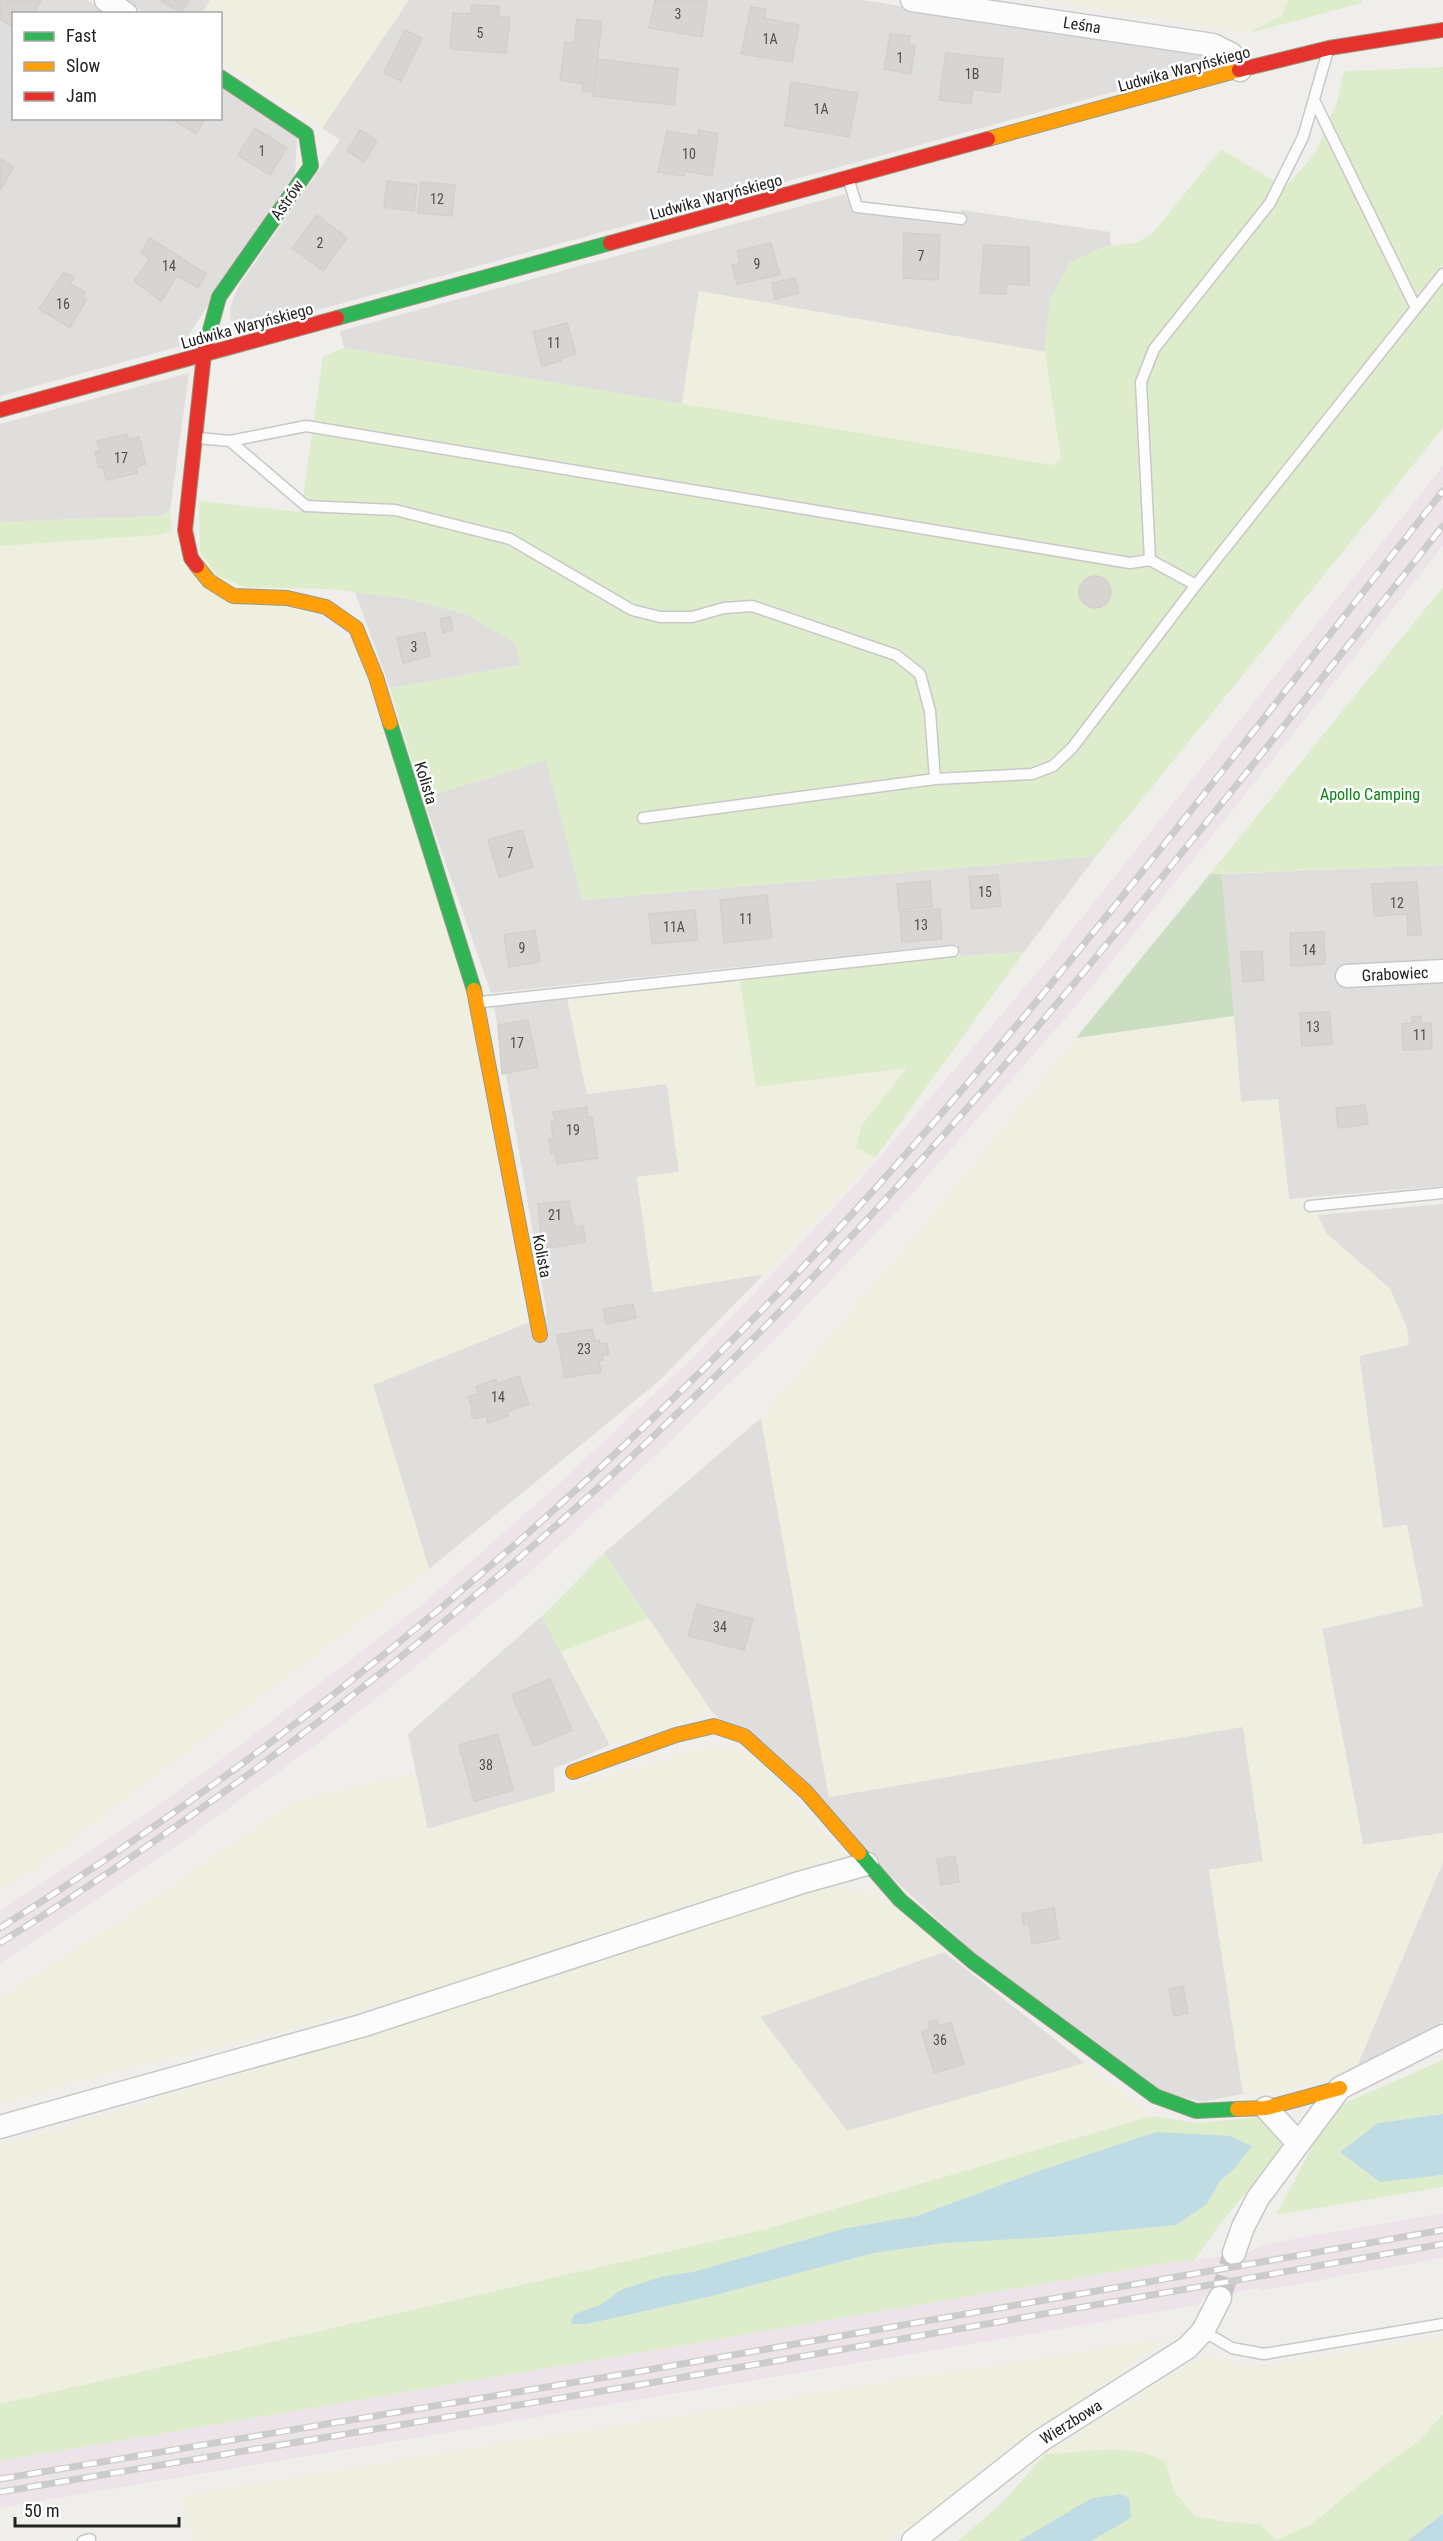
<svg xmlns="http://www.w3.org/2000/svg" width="1443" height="2541" viewBox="0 0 1443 2541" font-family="'Roboto Condensed',sans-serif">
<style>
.residential{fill:#dfdedc}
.industrial{fill:#ede4e9}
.farmland{fill:#efefdf}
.grass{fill:#ddeccb;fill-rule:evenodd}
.forest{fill:#cbdec1}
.water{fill:#bfdbe3}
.building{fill:#d7d4d2;stroke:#d3d0cc;stroke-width:1.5}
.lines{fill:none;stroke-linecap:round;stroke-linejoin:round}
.street-tunnel{stroke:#c7c5c3;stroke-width:22;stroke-dasharray:22 11;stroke-linecap:butt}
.lane-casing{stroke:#c9c8c7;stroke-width:13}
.street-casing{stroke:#c9c8c7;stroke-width:25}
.fast-casing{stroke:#999a82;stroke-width:16}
.slow-casing{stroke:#999a82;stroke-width:16}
.jam-casing{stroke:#999a82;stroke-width:16}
.lane{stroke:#fdfcfc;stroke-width:10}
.street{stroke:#fdfcfc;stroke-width:22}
.fast{stroke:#30b455;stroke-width:14}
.slow{stroke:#ff9f0a;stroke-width:14}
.jam{stroke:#e5322d;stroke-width:14}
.rail-casing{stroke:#ccc;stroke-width:7}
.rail{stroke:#fff;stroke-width:4.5;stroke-dasharray:14;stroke-linecap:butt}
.labels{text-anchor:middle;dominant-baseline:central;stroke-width:5;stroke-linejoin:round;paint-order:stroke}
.number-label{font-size:14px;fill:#4f4e4e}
.street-label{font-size:16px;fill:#222;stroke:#fff}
.park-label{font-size:16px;fill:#0c8416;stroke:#fff}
</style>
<rect width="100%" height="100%" fill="#f0eeeb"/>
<!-- residential -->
<path class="residential" d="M0 0H87L108 13 14 14V118H220L221 87 297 137 295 176 181 346 0 396Z
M125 0H210L202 14 145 13Z
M409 0H862L1202 53 1209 58 1211 65 245 330 231 321 230 308 238 287 340 140 322 128Z
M845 194 852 212 960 226 962 210 1110 232 1111 246 1102 247 1050 299 1045 352 699 291 682 404 344 348 340 331Z
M189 373 170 511 159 516 0 522V424Z
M355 592 409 599 469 615 515 643 521 665 390 688Z
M546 760 583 900 1096 856 1024 952 960 956 957 944 491 993 423 798Z
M1443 865V1186L1289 1199 1278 1099 1241 1102 1222 874Z
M567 998 587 1094 667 1083 679 1172 637 1177 653 1292 764 1274 659 1381 429 1569 373 1385 547 1315 494 1006Z
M1443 1204V1833L1363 1845 1322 1629 1407 1525 1383 1529 1359 1355 1408 1345 1407 1328 1390 1289 1327 1234 1317 1215Z
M761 1418 829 1797 1243 1726 1263 1861 1209 1870 1243 2094 1202 2102 1160 2091 977 1956 712 1712 604 1553Z
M542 1616 610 1745 554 1769 555 1792 427 1829 408 1734Z
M1443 1862V2022L1423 2036 1355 2071Z
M944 1952 1085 2063 847 2131 760 2017Z"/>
<!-- industrial -->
<path class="industrial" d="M1443 466V546L1082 999 904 1203 782 1332 655 1456 526 1576 387 1690 317 1744 171 1850 0 1963V1910L147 1813 218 1762 424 1603 563 1480 690 1360 749 1299 867 1172 1052 955Z
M1443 2213V2258L1259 2291 1258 2288 1203 2298 1200 2305 0 2508V2461L1177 2261H1194L1250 2251 1266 2244Z"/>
<!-- farmland -->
<path class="farmland" d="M210 0H409L322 128 221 62 220 14H202Z
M1039 0H1289L1281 16 1249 33Z
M699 291 1045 352 1061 460 1053 465 682 404Z
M172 531 354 642 469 1003 524 1324 373 1385 429 1569 27 1874 0 1891V546L157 535Z
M740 981 756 1087 908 1068 862 1125 856 1147 875 1158 764 1274 653 1292 637 1177 679 1172 667 1084 587 1094 567 998Z
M1234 1016 1241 1102 1278 1099 1289 1199 1317 1215 1327 1234 1390 1289 1407 1328 1409 1345 1359 1356 1383 1528 1407 1525 1423 1606 1322 1629 1363 1845 1443 1833V1862L1355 2071 1278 2093 1243 2094 1209 1870 1263 1861 1243 1727 829 1797 761 1418 932 1216 1076 1038Z
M648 1618 712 1712 610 1745 561 1652Z
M712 1746 748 1751 850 1861 356 2013 106 2074 0 2104V1999L138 1909 297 1800 416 1773 428 1829Z
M819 1886 863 1891 899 1909 944 1952 760 2017 847 2131 1085 2063 1152 2116 766 2229 0 2404V2146L359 2039Z
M1443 2336V2414L1421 2439 1360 2484 1312 2524 1275 2540 1226 2522 1195 2516 1174 2491 1166 2462 1065 2454H1045L1200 2357H1216L1241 2365H1272Z
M1169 2337 972 2479 891 2541H192L182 2495Z"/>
<!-- grass -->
<path class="grass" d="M1289 0H1362V3L1249 33 1281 16Z
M1443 67V428L1096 856 582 900 546 760 423 798 390 688 521 665 515 643 469 615 409 599 330 589 244 587 217 575 200 552 199 501 301 512 323 356 344 348 1053 465 1061 459 1045 352 1050 299 1070 262 1103 247 1136 243 1152 234 1221 149 1285 188 1316 152 1337 102 1344 71Z
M170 511 172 531 157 535 0 546V522L159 516Z
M1443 587V865L1210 874Z
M1024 952 875 1158 856 1147 862 1125 907 1068 756 1087 740 981 960 956Z
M604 1553 648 1618 561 1652 542 1616Z
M1443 2060V2114L1378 2123 1438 2177 1443 2175V2187L1276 2215 1332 2109Z
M1152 2116 1197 2123 1261 2117 1284 2146 1217 2228 1194 2261H1177L0 2461V2404L766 2229ZM1234 2169 1220 2181 1207 2204 1176 2225 1053 2237 946 2243 874 2253 712 2296 587 2324 574 2314 600 2305 624 2289 664 2276 693 2272 846 2228 917 2216 1033 2173Z
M1443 2414V2514L1407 2541H958L1002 2503 1045 2454C1086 2453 1130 2441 1166 2462L1174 2491 1195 2516 1226 2522 1260 2524 1276 2540 1312 2524 1360 2484 1421 2439Z"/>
<!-- forest -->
<path class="forest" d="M1210 874H1222L1234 1016 1076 1038Z"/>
<!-- water -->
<path class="water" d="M1443 2114V2175L1380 2182 1340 2152 1378 2123Z
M1156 2132 1230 2136 1252 2146 1234 2169 1220 2181 1207 2204 1176 2225 1053 2237 945 2243 874 2253 712 2296 587 2324H571L574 2314 600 2305 623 2289 664 2276 693 2272 846 2228 917 2216 1033 2173Z
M1121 2494 1129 2498 1131 2518 1091 2541H1019L1092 2498Z
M1443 2514V2541H1407Z"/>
<!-- building -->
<path class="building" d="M0 0H41L33 14H14V28L0 19Z
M160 0H189L181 13Z
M655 0H707L702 37 649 28Z
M472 5 499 6V17H510L506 53 450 49 453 13 471 14Z
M751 7 766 9 764 18 799 25 792 62 741 54Z
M577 19 602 22 593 92 582 91 583 84 560 80 565 42 574 43Z
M405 30 422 38 401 81 384 73Z
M890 34 910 36 909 45 915 46 911 74 884 69Z
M946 53 1003 59 1000 93 973 89 971 104 939 100Z
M597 59 678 69 674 105 593 96Z
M791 82 858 93 849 137 785 126Z
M171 118H205L196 134Z
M255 128 287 148 270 175 238 155Z
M360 130 377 141 364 162 347 151Z
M699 130 718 134 712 176 685 171 684 176 658 172 667 131 699 136Z
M1 159 14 167 0 190V160Z
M387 181 417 185 414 211 384 207Z
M421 182 455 185 452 216 418 213Z
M317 215 347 238 323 271 292 248Z
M904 233 940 235 938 280 903 278Z
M150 238 206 274 198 288 177 276 161 301 134 281 150 259 141 253Z
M771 243 780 275 737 284 732 265 740 263 737 251Z
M984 245 1029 247V285L1006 284V294L980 293Z
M64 272 74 277 70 284 85 292 82 297 86 300 70 328 39 309Z
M795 278 799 293 775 299 772 283Z
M567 323 576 354 560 358 561 361 542 366 533 332Z
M127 434 128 440 139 437 146 464 136 467 137 473 106 480 103 467 99 468 95 452 100 451 97 441Z
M1079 592a16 16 0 1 1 32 0a16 16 0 1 1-32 0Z
M450 617 453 630 443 633 440 619Z
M425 632 430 656 403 663 397 638Z
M522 830 533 867 499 877 488 840Z
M998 875 1001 906 972 909 969 877Z
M930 881 932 907 899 910 897 884Z
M1417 882 1421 935H1408L1407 914 1374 916 1372 884Z
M767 895 772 938 724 943 720 900Z
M940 909 942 939 902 942 900 912Z
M695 910 698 940 652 944 649 914Z
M535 930 540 962 509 967 504 935Z
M1324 932 1325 964 1291 966 1290 933Z
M1262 951 1264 980 1243 982 1241 952Z
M1330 1012 1332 1044 1302 1046 1300 1013Z
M1421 1016V1023H1431L1432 1049 1403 1050 1402 1024 1412 1023V1017Z
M528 1020 538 1067 502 1074 498 1025Z
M1365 1105 1368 1124 1338 1128 1336 1108Z
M587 1107 588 1118 592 1117 598 1158 557 1164 555 1152 551 1153 549 1139 553 1138 551 1122 555 1121 553 1112Z
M569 1201 574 1227 583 1226 586 1242 542 1249 538 1204Z
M633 1304 636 1318 606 1324 603 1309Z
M592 1329 595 1341 599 1340 600 1344 607 1343 609 1354 602 1355 603 1360 599 1361 601 1372 565 1378 557 1335Z
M519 1376 529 1404 507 1412 508 1416 488 1423 486 1416 476 1419 471 1416 472 1408 468 1397 478 1394 476 1387 496 1379 497 1384Z
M697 1604 753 1619 744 1650 688 1636Z
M550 1679 572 1730 534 1746 512 1695Z
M498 1734 513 1790 474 1801 459 1745Z
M955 1856 959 1882 941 1885 937 1859Z
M1054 1908 1059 1939 1032 1944 1029 1924 1024 1925 1022 1914Z
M1183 1986 1188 2013 1174 2016 1169 1989Z
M937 2020 939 2026 951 2022 964 2064 934 2073 922 2032 930 2029 928 2022Z"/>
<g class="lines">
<!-- street-tunnel -->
<path class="street-tunnel" d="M1220 2298 1234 2253"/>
<defs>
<path id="lane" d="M1314 100 1416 308
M849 181 857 207 961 219
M198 438 230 441 306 426 1130 563 1150 560 1196 585
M230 441 306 506 395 510 510 539 632 610 660 617H692L724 608 752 606 896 655 920 674 930 711 935 779
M1150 560 1141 382 1154 349 1270 203 1303 137 1327 54
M643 818 935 779 1032 774 1053 766 1072 748 1196 585 1443 274
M481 1002 953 951
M1310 1206 1443 1193
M1203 2331 1232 2348 1264 2354 1443 2324
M83 2541 90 2539"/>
<path id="street" d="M106 0 126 14
M912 0 1213 45 1231 54 1240 70
M1347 976 1443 971
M1266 2108 1298 2143
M0 2127 361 2026 799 1883 867 1864
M1234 2253 1243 2227 1258 2198 1340 2088 1443 2036
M913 2541 1040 2441 1187 2348 1203 2331 1220 2298"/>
<path id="fast" d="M337 318 610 243
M207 341 219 297 311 166 306 134 220 77
M390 723 474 990
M859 1853 900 1900 972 1961 1155 2096 1196 2111 1237 2109"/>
<path id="slow" d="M988 139 1239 70
M197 566 209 581 233 596 287 598 326 607 356 628 376 677 390 723
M474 990 540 1335
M573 1772 676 1735 714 1726 744 1736 806 1792 859 1853
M1237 2109 1266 2108 1340 2088"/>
<path id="jam" d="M1239 70 1329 48 1443 30
M610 243 988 139
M0 410 337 318
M197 566 191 558 185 530 204 354 207 341"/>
</defs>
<!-- lane casing -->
<use href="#lane" class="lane-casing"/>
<!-- street casing -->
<use href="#street" class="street-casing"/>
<!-- fast casing -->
<use href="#fast" class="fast-casing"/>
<!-- slow casing -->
<use href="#slow" class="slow-casing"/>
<!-- jam casing -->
<use href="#jam" class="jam-casing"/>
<!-- lane -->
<use href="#lane" class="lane"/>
<!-- street -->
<use href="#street" class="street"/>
<!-- fast -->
<use href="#fast" class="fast"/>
<!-- slow -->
<use href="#slow" class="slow"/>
<!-- jam -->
<use href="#jam" class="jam"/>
<defs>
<path id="rail" d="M0 1928C276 1755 531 1547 758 1314 1007 1058 1221 770 1443 491
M0 1943C263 1778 506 1584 727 1365 988 1106 1214 813 1443 526
M0 2479 642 2371 1443 2230
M0 2492 644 2384 1443 2244"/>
</defs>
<!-- rail casing -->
<use href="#rail" class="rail-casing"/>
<!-- rail -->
<use href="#rail" class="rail"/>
</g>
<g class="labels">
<!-- number labels -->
<g class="number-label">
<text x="678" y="14">3</text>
<text x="480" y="33">5</text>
<text x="770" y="39">1A</text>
<text x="900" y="58">1</text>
<text x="972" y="74">1B</text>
<text x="821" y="109">1A</text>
<text x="262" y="151">1</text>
<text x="689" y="154">10</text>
<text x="437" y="199">12</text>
<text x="320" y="243">2</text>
<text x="921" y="256">7</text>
<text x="757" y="264">9</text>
<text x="169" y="266">14</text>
<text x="63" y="304">16</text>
<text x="554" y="343">11</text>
<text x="121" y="458">17</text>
<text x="414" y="647">3</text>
<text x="510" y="853">7</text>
<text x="985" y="892">15</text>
<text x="1397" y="903">12</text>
<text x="746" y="919">11</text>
<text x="921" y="925">13</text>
<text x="674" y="927">11A</text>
<text x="522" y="948">9</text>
<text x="1309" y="950">14</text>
<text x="1313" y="1027">13</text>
<text x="1420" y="1035">11</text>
<text x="517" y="1043">17</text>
<text x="573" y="1130">19</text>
<text x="555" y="1215">21</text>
<text x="584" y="1349">23</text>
<text x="498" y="1397">14</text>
<text x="720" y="1627">34</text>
<text x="486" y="1765">38</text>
<text x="940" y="2040">36</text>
</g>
<!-- street labels -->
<g class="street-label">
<text transform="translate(1082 25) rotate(9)">Leśna</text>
<text transform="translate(1184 69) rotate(-15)">Ludwika Waryńskiego</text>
<text transform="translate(716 197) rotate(-15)">Ludwika Waryńskiego</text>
<text transform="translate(287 200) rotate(-55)">Astrów</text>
<text transform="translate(247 326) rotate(-15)">Ludwika Waryńskiego</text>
<text transform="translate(426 783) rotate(73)">Kolista</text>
<text transform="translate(1395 974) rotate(-3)">Grabowiec</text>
<text transform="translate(542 1256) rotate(79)">Kolista</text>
<text transform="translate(1071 2422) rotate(-32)">Wierzbowa</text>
</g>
<!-- park labels -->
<g class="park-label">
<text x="1370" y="794">Apollo Camping</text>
</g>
</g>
<!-- legend -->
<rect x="12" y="12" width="210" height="108" fill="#ffffff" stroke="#a7a7a7" stroke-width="1.5"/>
<rect x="24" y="32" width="30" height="9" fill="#30b455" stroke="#a7a7a7" stroke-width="1.5"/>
<text x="66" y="42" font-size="18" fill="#222222">Fast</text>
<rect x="24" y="62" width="30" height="9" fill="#ff9f0a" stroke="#a7a7a7" stroke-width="1.5"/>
<text x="66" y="72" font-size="18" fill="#222222">Slow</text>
<rect x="24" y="92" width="30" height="9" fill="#e5322d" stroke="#a7a7a7" stroke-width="1.5"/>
<text x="66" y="102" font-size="18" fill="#222222">Jam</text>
<!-- scale -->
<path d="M15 2517v9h164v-9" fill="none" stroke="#222222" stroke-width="3"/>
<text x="24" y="2517" font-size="18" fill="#222222" stroke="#ffffff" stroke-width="4.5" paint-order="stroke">50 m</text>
</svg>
